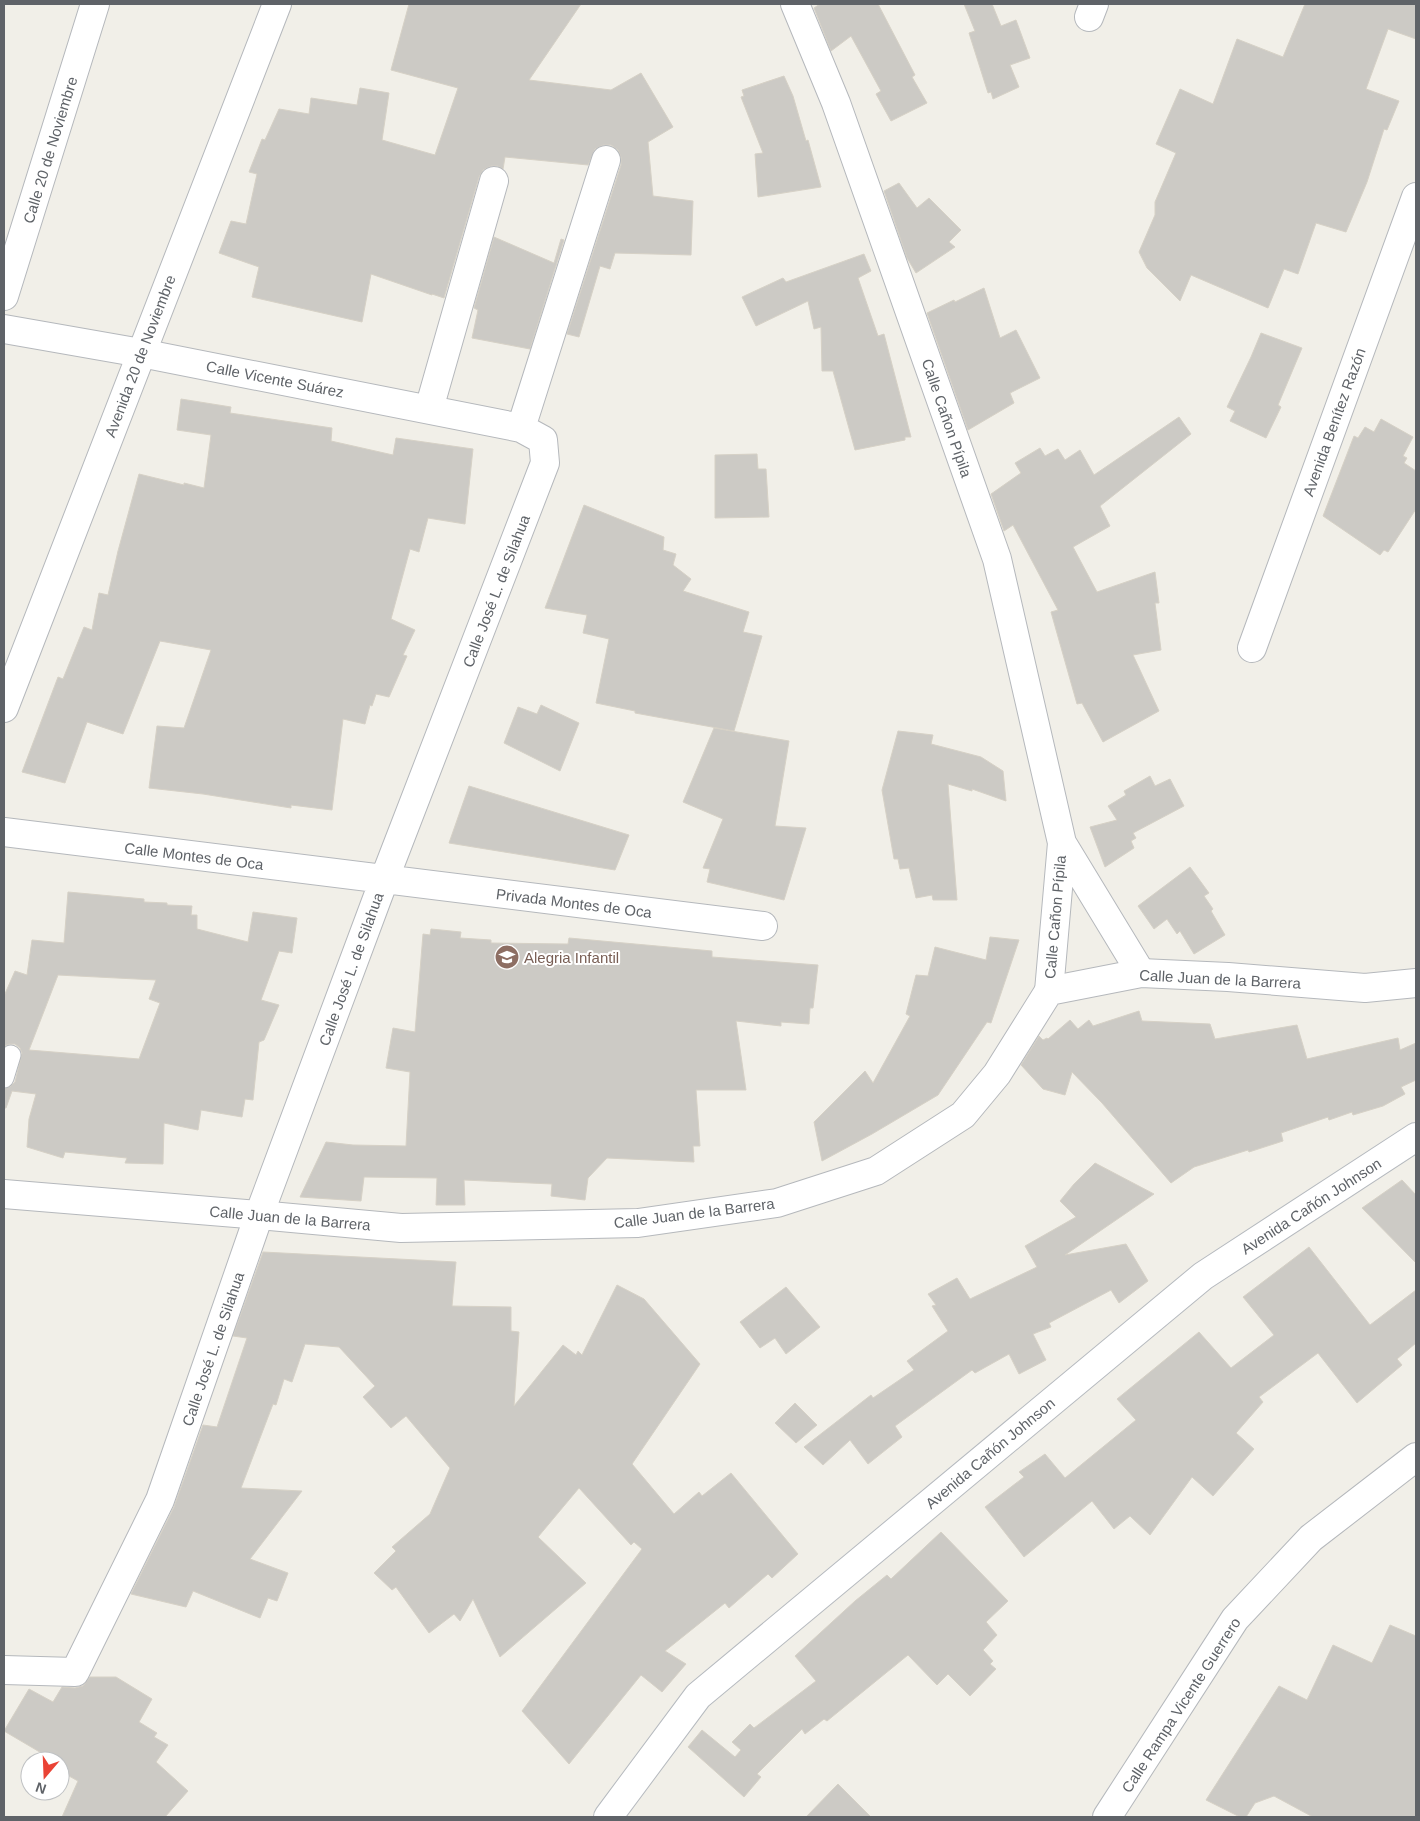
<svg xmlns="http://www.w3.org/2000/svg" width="1420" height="1821" viewBox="0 0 1420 1821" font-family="Arial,sans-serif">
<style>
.building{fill:#cccac5;stroke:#d6d1c6;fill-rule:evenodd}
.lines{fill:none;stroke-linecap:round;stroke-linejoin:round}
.service-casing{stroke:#b5b8bc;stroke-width:21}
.minor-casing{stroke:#b5b8bc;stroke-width:30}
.tertiary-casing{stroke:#b5b8bc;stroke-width:30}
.secondary-casing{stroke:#b6babf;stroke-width:30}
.service{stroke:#fff;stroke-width:19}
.minor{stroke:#fff;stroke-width:28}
.tertiary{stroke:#fff;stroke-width:28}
.secondary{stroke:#fff;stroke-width:28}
.labels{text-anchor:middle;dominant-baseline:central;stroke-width:4;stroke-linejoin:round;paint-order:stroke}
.street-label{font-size:15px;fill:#5f6368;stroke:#fff}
.education-label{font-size:15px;fill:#785e54;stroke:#fff;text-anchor:start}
</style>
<rect width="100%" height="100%" fill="#f1efe8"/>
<!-- building -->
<path class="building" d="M409 4H581L529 80 611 90 641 73 673 127 648 142 653 196 693 201 691 255 615 253 610 269 600 266 579 337 567 334 621 165V157L618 150 611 145H603L595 149 588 165 505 157 503 169 498 166H491L483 170 479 177 444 298 432 294V295L371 274 362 322 252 297 259 267 219 253 231 221 246 224 257 174 249 172 262 139 265 140 279 109 309 114 311 98 357 105 360 88 389 93 382 140 435 155 458 88 391 70Z
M820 4H878L915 75 912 77 927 103 891 121 876 94 881 91 851 36 831 51 814 8Z
M964 4H992L1001 26 1016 20 1030 58 1010 65 1019 87 993 99 991 92 988 93 969 33 975 31Z
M1305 4H1416V39L1388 29 1366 89 1399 101 1387 130 1384 129 1367 182 1346 232 1316 223 1298 274 1284 269 1268 308 1191 275 1180 301 1147 268 1139 252 1155 215V202L1176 153 1156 144 1180 89 1213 104 1237 39 1283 57Z
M784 76 793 96 806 141 808 140 821 187 758 197 755 154 763 153 741 97 744 96 742 90Z
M899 183 917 208 929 198 961 230 949 242 955 247 916 273 907 258 884 191Z
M494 237 554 263 561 239 564 240 530 349 472 338 478 310 474 308Z
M864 254 871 271 858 278 878 336 884 334 911 437H905V440L855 450 833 371H822L821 327 814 329 808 301 756 326 742 297 783 278 786 282Z
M984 288 1000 338 1016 330 1040 378 1010 393 1014 403 968 430 927 313 954 300 955 302Z
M1261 333 1302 348 1278 405 1281 407 1266 438 1230 421 1235 411 1227 407 1251 357Z
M181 399 231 407 230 413 332 428 331 441 393 455 396 438 473 449 465 524 428 518 419 552 410 549 391 619 415 630 403 655 407 656 389 697 376 694 372 706 370 705 365 724 343 719 332 810 291 805V808L203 794 149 788 157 726 184 728 211 650 160 641 123 734 87 722 65 783 22 772 58 677 63 679 84 627 92 630 99 593 108 595 118 551 139 474 184 485V483L204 488 211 435 177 430Z
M1179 417 1191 434 1100 506 1110 526 1073 547 1097 592 1155 572 1159 603H1155L1161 650 1133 655 1159 711 1103 742 1082 703 1077 704 1051 612 1058 610 1013 525 1004 531 991 494 1021 473 1015 463 1040 448 1045 456 1058 449 1065 460 1080 450 1094 475Z
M1381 419 1413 437 1403 456 1407 458 1404 463 1416 471V509L1388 552 1384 550 1380 555 1323 516 1354 436 1358 438 1365 427 1374 432Z
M757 454 758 469H766L769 517 715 518V455Z
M584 505 664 537 663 550 676 554 673 565 691 579 683 591 749 612 743 632 762 636 734 731 635 713V711L596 703 609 639 583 633 587 615 545 608Z
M541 705 579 723 560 771 504 743 518 707 537 714Z
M714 728 789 741 775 826 806 828 784 900 707 882 710 869 703 868 723 819 683 802Z
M898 731 933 735 931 744 981 757 1003 771 1006 801 972 789V791L948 784 957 900H933L932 895 916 898 909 868 900 869 898 859H894L882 790Z
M1150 776 1155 786 1170 779 1184 806 1133 833 1136 838 1131 841 1134 848 1105 867 1090 827 1117 820 1108 806 1126 795 1124 791Z
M469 786 629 835 615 870 449 843Z
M1190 867 1209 893 1204 896 1213 909 1211 911 1225 935 1194 954 1180 931 1177 934 1167 919 1154 929 1138 906Z
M68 892 144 899V902L167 903V905L192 906 191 915H197V929L248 942 253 912 297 918 292 953 279 951 261 1000 279 1005 264 1040 259 1042 253 1100 245 1099 242 1117 201 1110 198 1130 164 1123 163 1164 125 1163 127 1158 65 1152 63 1158 27 1147 29 1119 36 1094 12 1091 6 1108H4V1089L11 1086 15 1082 22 1053 20 1048 15 1044H9L4 1046V996L15 971 27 975 32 940 64 943ZM58 975 156 980 149 999 160 1003 139 1059 29 1050Z
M431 929 461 932 460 938 491 940V943L568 944 569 938 712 951V957L818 965 813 1008H810L809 1024 781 1022V1026L736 1021 746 1090H696L700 1146H693L694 1162 607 1158 588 1178 585 1200 551 1196 552 1184 464 1180 465 1205H436L437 1178 364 1177 361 1201 300 1197 326 1142 353 1145 406 1146 410 1072 386 1068 393 1028 415 1032 423 934 430 935Z
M990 937 1019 940 991 1023 987 1022 938 1095 872 1134 822 1161 814 1122 865 1071 873 1083 910 1016 906 1014 916 975 928 976 935 947 986 960Z
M1139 1011 1142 1021 1210 1024 1215 1039 1297 1025 1307 1059 1398 1038 1400 1050 1416 1043V1080L1401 1087 1405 1094 1383 1106 1353 1115 1352 1112 1329 1120 1328 1117 1281 1133 1283 1141 1249 1152 1248 1150 1194 1167 1171 1183 1102 1103 1072 1072 1065 1095 1043 1089 1021 1065 1039 1036 1043 1040 1047 1038 1048 1039 1070 1020 1078 1029 1089 1020 1093 1026Z
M1095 1163 1154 1194 1065 1255 1126 1244 1148 1281 1119 1303 1111 1290 1049 1323 1051 1327 1033 1334 1046 1360 1019 1374 1009 1354 975 1373 972 1370 895 1426 902 1437 868 1464 850 1440 823 1465 804 1447 871 1395 873 1398 914 1370 907 1361 948 1331 932 1306 936 1305 928 1294 957 1278 970 1299 1037 1267 1025 1246 1076 1217 1060 1201 1074 1184Z
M1402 1180 1416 1195V1263L1362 1208Z
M1309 1247 1370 1325 1416 1290V1343L1397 1359 1402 1365 1357 1403 1318 1353 1259 1397 1263 1402 1236 1433 1254 1449 1213 1496 1192 1477 1150 1535 1130 1516 1114 1529 1092 1501 1024 1557 985 1507 1024 1477 1019 1472 1045 1454 1065 1478 1136 1420 1117 1399 1199 1332 1231 1368 1274 1335 1243 1297Z
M263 1252 456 1262 452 1306 511 1307V1331L519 1332 514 1406 563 1345 576 1355 578 1351 582 1355 617 1285 644 1299 700 1364 632 1464 674 1514 699 1492 702 1496 731 1473 798 1554 772 1578 768 1574 729 1608 725 1603 665 1651 686 1664 662 1692 641 1675 569 1764 522 1711 642 1549 634 1542 631 1545 579 1488 538 1537 586 1583 500 1657 473 1599 460 1621 454 1614 429 1633 396 1587 392 1590 374 1573 396 1551 392 1547 430 1514 450 1468 406 1416 391 1428 363 1397 375 1386 339 1347 305 1344 292 1382 284 1379 276 1405 273 1404 241 1488 302 1491 250 1559 288 1573 277 1601 268 1598 260 1618 193 1591 186 1607 131 1594 174 1507 203 1425 217 1427 247 1338 233 1336Z
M786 1287 820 1327 786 1354 775 1338 760 1348 740 1322Z
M795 1403 817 1425 796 1443 775 1423Z
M941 1532 1008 1601 986 1622 997 1635 983 1650 993 1661 990 1664 996 1669 970 1696 948 1674 937 1685 908 1655 827 1721 824 1719 805 1734 802 1729 757 1774 761 1777 744 1797 688 1747 702 1730 735 1757 741 1750 732 1742 750 1724 754 1728 816 1681 795 1656 855 1601 887 1575 891 1579Z
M1390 1625 1416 1636V1817H1313L1274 1796 1255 1803 1246 1817H1240L1206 1800 1279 1686 1307 1700 1333 1645 1372 1663Z
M90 1677H116L152 1699 139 1722 157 1733 154 1737 168 1745 156 1762 188 1791 165 1817H62L78 1781 60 1771V1761H55L4 1731 29 1689 53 1702 62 1687 75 1688 83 1686Z
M838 1784 871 1817H806Z"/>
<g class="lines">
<defs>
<path id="service" d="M4 1078 11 1055"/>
<path id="minor" d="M795 4 836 103 997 559 1062 843 1049 991
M1089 17 1094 4
M4 296 95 4
M4 329 141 353 521 428 543 440 545 463 384 880 259 1215 160 1500 75 1672 4 1670
M429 409 494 181
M521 428 606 160
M1252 648 1416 197
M4 832 763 926
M1062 843 1141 973"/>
<path id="tertiary" d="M4 708 277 4
M4 1194 259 1215 401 1228 638 1223 777 1203 876 1171 963 1115 997 1074 1049 991 1141 973 1228 977 1365 988 1416 983
M1107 1817 1235 1619 1311 1538 1416 1457"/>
<path id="secondary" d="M608 1817 698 1696 1203 1276 1416 1137"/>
</defs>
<!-- service casing -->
<use href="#service" class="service-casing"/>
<!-- minor casing -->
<use href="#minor" class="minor-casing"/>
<!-- tertiary casing -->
<use href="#tertiary" class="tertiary-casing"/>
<!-- secondary casing -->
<use href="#secondary" class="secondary-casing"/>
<!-- service -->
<use href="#service" class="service"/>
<!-- minor -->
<use href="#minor" class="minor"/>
<!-- tertiary -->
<use href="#tertiary" class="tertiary"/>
<!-- secondary -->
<use href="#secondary" class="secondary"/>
</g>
<!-- icons -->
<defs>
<symbol id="school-disc" viewBox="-11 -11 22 22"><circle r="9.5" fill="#8d6e63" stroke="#fff"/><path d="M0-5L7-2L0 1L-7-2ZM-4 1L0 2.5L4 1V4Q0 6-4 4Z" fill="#fff"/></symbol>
</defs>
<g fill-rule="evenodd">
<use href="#school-disc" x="493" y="943" width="28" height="28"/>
</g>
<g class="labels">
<!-- street labels -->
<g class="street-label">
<text transform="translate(50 150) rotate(-73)">Calle 20 de Noviembre</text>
<text transform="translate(140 356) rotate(-69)">Avenida 20 de Noviembre</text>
<text transform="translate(275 379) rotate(11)">Calle Vicente Suárez</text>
<text transform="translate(947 418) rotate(71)">Calle Cañon Pípila</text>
<text transform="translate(1334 422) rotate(-70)">Avenida Benítez Razón</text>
<text transform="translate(496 591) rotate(-69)">Calle José L. de Silahua</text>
<text transform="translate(194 856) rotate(7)">Calle Montes de Oca</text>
<text transform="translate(574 903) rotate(7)">Privada Montes de Oca</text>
<text transform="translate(1055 917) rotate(-85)">Calle Cañon Pípila</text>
<text transform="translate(351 969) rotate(-70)">Calle José L. de Silahua</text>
<text transform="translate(1220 979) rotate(3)">Calle Juan de la Barrera</text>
<text transform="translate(1311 1206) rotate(-33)">Avenida Cañón Johnson</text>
<text transform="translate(694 1213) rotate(-7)">Calle Juan de la Barrera</text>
<text transform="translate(290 1218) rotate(5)">Calle Juan de la Barrera</text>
<text transform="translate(213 1349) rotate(-71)">Calle José L. de Silahua</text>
<text transform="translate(990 1453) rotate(-40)">Avenida Cañón Johnson</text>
<text transform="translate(1181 1705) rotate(-57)">Calle Rampa Vicente Guerrero</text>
</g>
<!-- education labels -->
<g class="education-label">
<text x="524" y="957">Alegria Infantil</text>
</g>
</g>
<!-- border -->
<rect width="1420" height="1821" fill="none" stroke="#5f6368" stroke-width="10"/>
<!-- north arrow -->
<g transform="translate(45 1776) rotate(199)"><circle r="24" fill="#ffffff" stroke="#bfc1c3"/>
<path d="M0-4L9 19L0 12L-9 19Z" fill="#ea4335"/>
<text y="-8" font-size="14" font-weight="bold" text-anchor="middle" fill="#5f6368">N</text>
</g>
</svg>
